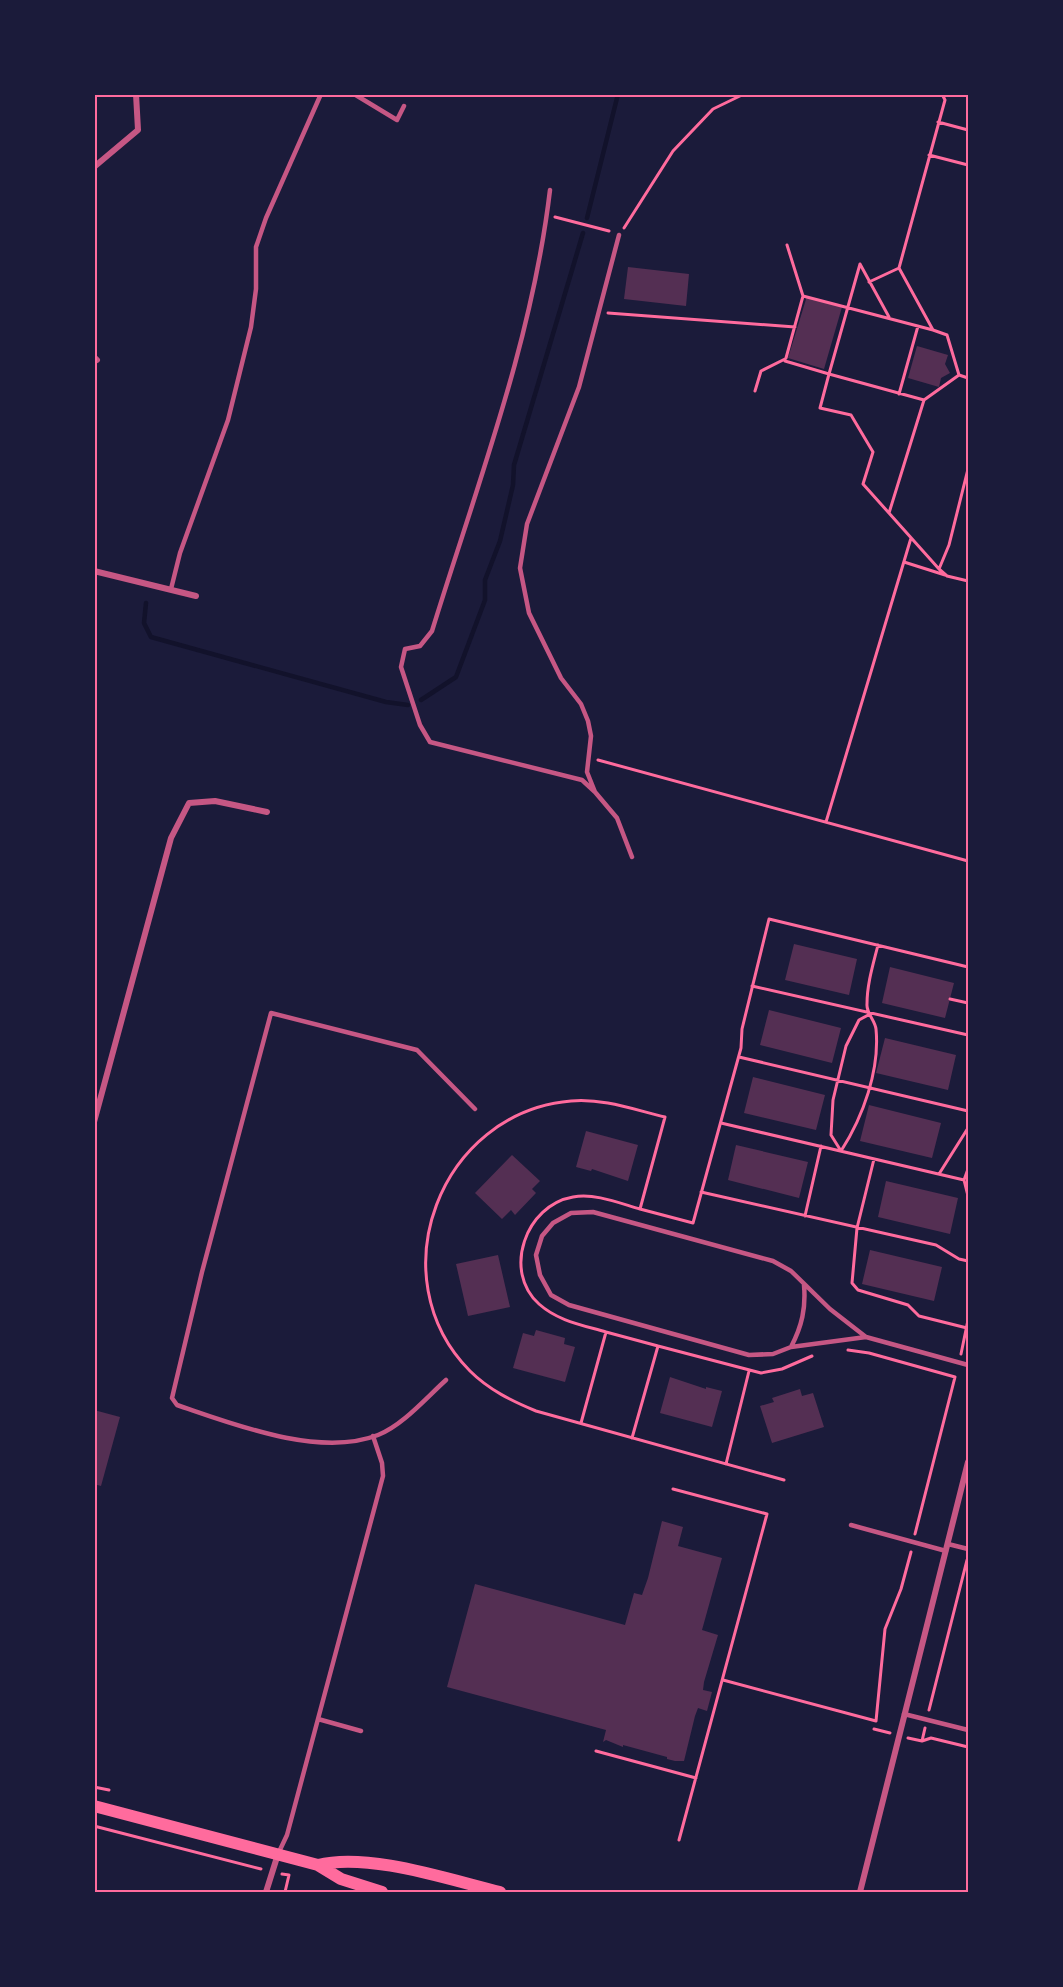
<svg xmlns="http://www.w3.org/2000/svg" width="1063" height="1987" viewBox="0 0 1063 1987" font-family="Ubuntu,sans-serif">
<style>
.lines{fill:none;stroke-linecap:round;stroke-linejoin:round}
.stream{stroke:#12122b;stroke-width:4.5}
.building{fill:#542f53}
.path{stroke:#ff6b9d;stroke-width:3}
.service{stroke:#c65784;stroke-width:4.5}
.minor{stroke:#c65784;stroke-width:6}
.secondary{stroke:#ff6b9d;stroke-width:12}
.neatline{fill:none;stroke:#ff6b9d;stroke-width:2}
</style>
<rect width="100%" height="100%" fill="#1b1b3a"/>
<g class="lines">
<!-- stream -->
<path class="stream" d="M587 218 618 94
M146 603 144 623 151 637 386 702 408 705
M421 700 456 677 485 600V580L500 541 513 485 514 465 583 233"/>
</g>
<!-- building -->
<path class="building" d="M628 267 689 274 686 306 624 299Z
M807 296 842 307 824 369 788 358Z
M917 346 948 355 945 364 950 373 941 378 939 387 908 378Z
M794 944 857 959 849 995 785 980Z
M890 967 954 983 945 1018 882 1003Z
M769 1010 841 1028 832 1063 760 1045Z
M885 1038 956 1055 948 1090 876 1073Z
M753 1077 825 1095 816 1130 744 1113Z
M869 1105 941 1123 932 1158 860 1141Z
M586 1131 638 1145 628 1181 592 1169 591 1171 576 1167Z
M736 1145 808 1162 799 1198 728 1180Z
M512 1155 540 1181 532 1189 536 1193 515 1215 511 1210 502 1219 475 1193Z
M886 1181 958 1198 950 1234 878 1217Z
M870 1250 942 1267 934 1301 862 1284Z
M498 1255 510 1307 468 1316 456 1264Z
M536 1330 565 1338 564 1344 575 1347 565 1382 513 1368 523 1333 534 1336Z
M670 1377 706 1389V1387L722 1391 712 1427 660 1413Z
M800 1389 802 1396 813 1393 824 1427 772 1443 760 1406 774 1402 772 1398Z
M94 1410 120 1417 101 1486 94 1484Z
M662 1521 683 1527 678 1546 722 1558 702 1630 718 1635 704 1682 703 1690 712 1692 707 1711 698 1708 695 1716 684 1761H675L667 1759V1757L623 1745V1747L606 1740 603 1742 606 1730 447 1687 475 1584 625 1625 634 1593 642 1595 648 1578Z"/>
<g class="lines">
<!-- path -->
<path class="path" d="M942 94 945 100 899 268 933 330 947 335 959 375
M938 122 968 130
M929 155 968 165
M555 217 609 231
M624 228 673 151 713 109 744 94
M787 245 803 296 933 330
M869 282 899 268
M608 313 795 327
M786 358 803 296
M959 375 968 378
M755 391 761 371 785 359V361L829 374 860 264 889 317
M899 394 918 326
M889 513 924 400
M904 562 945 575
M939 569 863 484 873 452 851 415 820 408 829 374 924 400 959 375
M968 581 947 576 939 569 949 545 968 469
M598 760 968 861
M826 822 911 538
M752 986 968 1035
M950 999 968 1003
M870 1014 859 1020 846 1046 833 1100 831 1135 841 1151C863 1117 880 1070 876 1029 875 1020 866 1013 867 1004 867 984 873 965 878 945
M739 1057 968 1111
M721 1123 964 1180 968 1169
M874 1159 857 1228 852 1283 858 1290 908 1305 919 1316 967 1328
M939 1174 968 1128
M964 1180 968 1196
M701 1192 936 1245 959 1259 968 1261
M640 1209 693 1223 741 1048 742 1029 769 919 968 967
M805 1216 821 1146
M606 1332 658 1346
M848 1350 869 1353 955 1377 915 1534
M961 1354 968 1320
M581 1423 606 1332C582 1325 558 1321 539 1304 502 1271 526 1205 573 1197 595 1193 619 1203 640 1209L665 1117C635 1110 603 1098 571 1101 440 1112 377 1277 470 1371 489 1390 512 1401 536 1411L784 1480
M632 1438 658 1346 761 1373 782 1369 812 1356
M726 1464 749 1371
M673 1489 767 1514 679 1840
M723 1680 876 1721 885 1629 901 1589 911 1552
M929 1710 967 1560
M874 1729 890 1733
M908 1738 922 1741 931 1738 968 1747
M922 1741 925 1728
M596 1751 696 1778
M94 1787 109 1790
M94 1826 261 1869
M282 1874 289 1875 285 1892"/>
<!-- service -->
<path class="service" d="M354 94 397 120 404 106
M550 190C532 342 477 485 432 631L420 646 405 649 401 667 420 725 430 742 582 780 595 792
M619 235 579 387 527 524 520 568 529 613 561 678 581 704 588 721 591 736 587 772 595 792 617 818 632 857
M171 589 180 553 228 420 251 327 256 289V247L266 218 321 94
M866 1337 830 1309 791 1271 773 1261 593 1212 571 1213 553 1223 542 1236 536 1255 540 1275 551 1295 569 1305 749 1355 773 1354 791 1347 866 1337 968 1365
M791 1347C802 1326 806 1308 804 1285
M446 1380C426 1398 403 1425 378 1435 319 1458 233 1424 177 1405L172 1398 202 1272 271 1013 417 1050 475 1109
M851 1525 946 1551
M948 1544 968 1549
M904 1714 968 1730
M361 1731 318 1719 383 1476 382 1463 373 1436
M278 1854 287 1835 318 1719"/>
<!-- minor -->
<path class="minor" d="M94 167 138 130 136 94
M94 357 97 360
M94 571 196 596
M94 1122 171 838 189 803 215 801 267 812
M266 1892 278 1854
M860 1892 968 1462"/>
<!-- secondary -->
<path class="secondary" d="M94 1806 318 1865 341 1879 382 1892
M318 1865C368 1852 450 1880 500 1892"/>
</g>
<!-- border -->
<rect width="1063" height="1987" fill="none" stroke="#1b1b3a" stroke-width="192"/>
<rect x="96" y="96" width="871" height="1795" class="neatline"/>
</svg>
